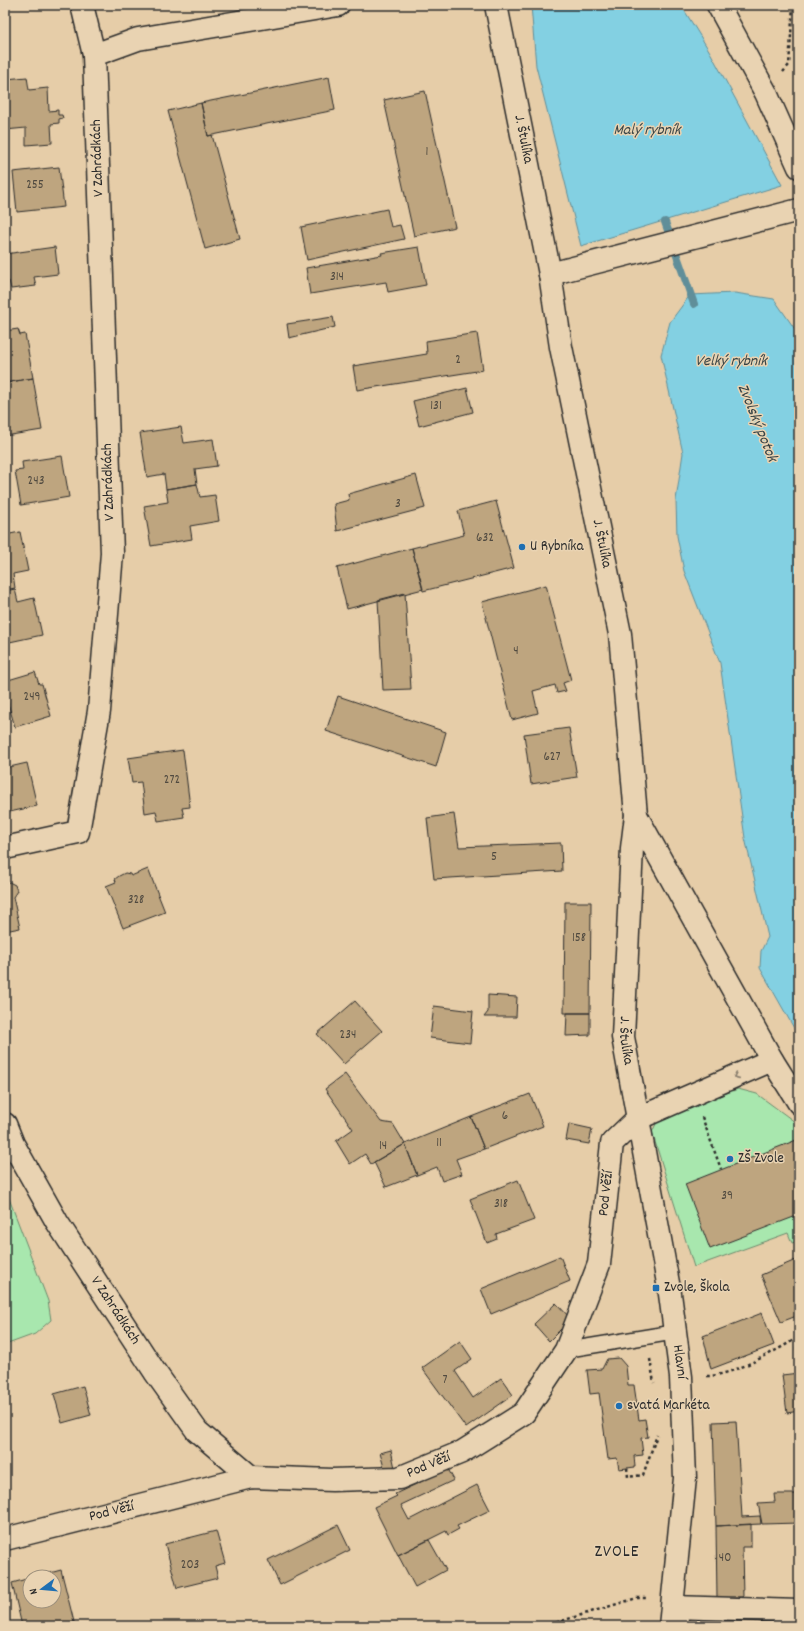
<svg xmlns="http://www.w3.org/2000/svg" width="804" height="1631" viewBox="0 0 804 1631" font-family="Dekko,sans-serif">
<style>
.green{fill:#a8e7ae;stroke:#6a896c}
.water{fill:#83d0e2;stroke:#608e99}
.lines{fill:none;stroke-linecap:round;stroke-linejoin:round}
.stream{stroke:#608e99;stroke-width:8}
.building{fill:#bea57f;stroke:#2b2b2b}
.service-casing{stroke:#2b2b2b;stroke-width:17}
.minor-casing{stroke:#2b2b2b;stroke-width:25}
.tertiary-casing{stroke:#2b2b2b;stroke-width:25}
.path{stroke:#2b2b2b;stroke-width:2.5;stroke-dasharray:3 3;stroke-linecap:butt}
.service{stroke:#e9d3b2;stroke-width:14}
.minor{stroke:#e9d3b2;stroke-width:22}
.tertiary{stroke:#e9d3b2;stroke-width:22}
.oneway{stroke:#8a7f6e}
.poi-dot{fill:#1f6fb2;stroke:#e9d3b2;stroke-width:1.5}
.labels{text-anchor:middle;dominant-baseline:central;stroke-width:3;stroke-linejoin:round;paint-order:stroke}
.number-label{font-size:13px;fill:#504a40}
.street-label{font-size:15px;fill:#2b2b2b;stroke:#e9d3b2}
.poi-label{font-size:15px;fill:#2b2b2b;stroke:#e9d3b2;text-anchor:start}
.water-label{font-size:16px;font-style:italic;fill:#384446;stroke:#e9d3b2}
.quarter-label{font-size:17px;letter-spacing:1px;fill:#2b2b2b;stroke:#e9d3b2}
</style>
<rect width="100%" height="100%" fill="#e6cda8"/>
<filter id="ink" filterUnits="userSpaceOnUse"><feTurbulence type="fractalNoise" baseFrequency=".025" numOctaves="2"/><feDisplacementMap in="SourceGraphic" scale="8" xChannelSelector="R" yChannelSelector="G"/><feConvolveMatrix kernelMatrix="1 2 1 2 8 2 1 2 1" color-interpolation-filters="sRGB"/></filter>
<g filter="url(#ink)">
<!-- green -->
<path class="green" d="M738 1089 757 1094 799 1125V1241L792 1243 788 1233 694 1267 652 1132 659 1118Z
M5 1188 48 1301 51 1320 35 1334 5 1345Z"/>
<!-- water -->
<path class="water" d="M531 5H681L710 52 782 185 581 246 536 66Z
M735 293 774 299 799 335V1037L760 968 761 951 768 937 745 838 720 663 684 571 677 536 676 500 683 453 661 355 670 322 690 295Z"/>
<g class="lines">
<!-- stream -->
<path class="stream" d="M665 222 694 304"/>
</g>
<!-- building -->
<path class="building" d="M27 77 29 90 48 88 49 111 58 110V115H62L63 118 59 119V123L51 124 52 143 26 145V128L5 130V92H8L6 79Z
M329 77 335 110 208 136 201 103Z
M425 91 455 227 414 236 384 100Z
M201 103 208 136 212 135 240 239 205 249 168 111Z
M59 167 64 207 17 212 13 172Z
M387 209 391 227 400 225 404 239 307 260 301 227Z
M55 247 58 274 34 277 36 286 11 289 9 281H5V254Z
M419 247 426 285 388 292 386 282 310 294 306 268 382 255 381 253Z
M333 317 335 327 289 338 287 324Z
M18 329 20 335 25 334 33 378 5 383V331Z
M477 333 483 370 357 390 353 366 427 354 426 341Z
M33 378 42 430 5 436V383Z
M467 388 473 412 419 426 413 401Z
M181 427 184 443 213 439 217 466 195 469 197 484 166 489 164 474 147 477 140 433Z
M62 456 69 497 21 505 15 471 23 470 22 462Z
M416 475 425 508 337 531 334 504 349 500 348 494Z
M197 484 200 497 215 495 219 521 190 526 192 539 151 546 144 506 168 502 166 489Z
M496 501 514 568 423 591 412 548 464 535 458 511Z
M20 532 28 571 13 574 15 588 5 590V535Z
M412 548 423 589 347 609 337 568Z
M546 585 571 680 563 683 566 691 557 693 555 685 533 691 538 713 512 720 482 602Z
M15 589 18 602 34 598 42 635 5 643V591Z
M405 593 411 689 383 690 378 600Z
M35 672 39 684H42L51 716 15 727 5 693V681Z
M338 696 446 732 436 767 326 731Z
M569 728 577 777 531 784 524 734Z
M183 750 190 807 182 808 184 817 158 821 156 811 145 813 141 782 132 783 128 758Z
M27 763 37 806 5 813V768Z
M454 814 459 847 561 843 562 871 434 879 427 818Z
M148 869 165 912 123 928 106 886 116 882 115 879 119 876 125 873 130 874 131 876Z
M9 882 15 885 17 891 13 897 20 928 5 931V883Z
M565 902H591L590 1013H564Z
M488 995 517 997 516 1017H484L488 1012Z
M355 1001 382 1031 344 1064 317 1034Z
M434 1006 473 1011 470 1043 430 1038Z
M567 1013H590V1035L566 1036Z
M345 1074 381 1122 393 1124 405 1144 371 1164 365 1154 350 1164 336 1141 353 1129 325 1089Z
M530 1094 543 1126 484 1149 471 1117Z
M471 1117 484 1149 456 1159 462 1174 442 1181 437 1167 417 1175 405 1144Z
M569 1124 592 1129 589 1144 566 1140Z
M799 1139V1215L710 1249 685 1184Z
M405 1144 417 1175 386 1187 374 1162Z
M518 1180 534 1220 496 1234 497 1239 487 1243 470 1199Z
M560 1256 570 1281 491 1314 481 1289Z
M798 1259 799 1315 781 1322 761 1275Z
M556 1303 571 1319 549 1341 534 1324Z
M762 1313 774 1345 711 1369 703 1336Z
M460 1341 472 1359 455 1371 473 1398 501 1378 513 1395 466 1428 422 1368Z
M796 1347H799V1411L787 1413 782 1375 799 1373Z
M619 1358 626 1366 628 1385H634L639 1420 645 1419 648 1437 641 1438 643 1455 634 1456 635 1467 619 1469 617 1458 608 1459 599 1393 590 1394 587 1370 602 1369 607 1359Z
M83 1386 91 1415 62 1423 54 1394Z
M736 1421 742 1517 760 1516 761 1524 716 1526 713 1422Z
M391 1450 395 1468 385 1471 380 1453Z
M448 1469 454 1480 401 1505 409 1520 477 1485 490 1510 457 1526 459 1529 448 1535 446 1531 398 1555 374 1507 397 1496 395 1494Z
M774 1494H799V1523L762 1524 758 1503 775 1502Z
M751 1524V1547H742L743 1597 717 1598 716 1526Z
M338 1525 350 1550 280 1585 268 1560Z
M216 1531 225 1563 215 1566 218 1578 177 1588 165 1544Z
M429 1540 446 1570 415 1587 398 1555Z
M61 1570 75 1626H22L12 1583 30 1578V1601H54V1577H35Z"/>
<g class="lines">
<defs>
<path id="service" d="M566 1350 676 1332"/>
<g id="minor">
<path d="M82 5 94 55"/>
<path d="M718 5 766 93 799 167"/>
<path d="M550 274 799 210"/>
<path d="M636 815 772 1060 799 1103"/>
<path d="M5 848 78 832 99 711 112 553 94 55 138 39 338 5"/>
<path id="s1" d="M5 1124 13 1144 57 1222 155 1372 197 1431 251 1477"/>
<path id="s2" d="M5 1539 251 1477 332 1480 399 1478 462 1452 524 1413 566 1350 599 1264 612 1143 637 1119 772 1060"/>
<path d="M678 1625 673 1607 799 1611"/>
</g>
<g id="tertiary">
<path id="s3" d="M496 5 550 274 561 347 620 634 636 815 632 848 623 1037 670 1294 681 1377 685 1478 670 1626"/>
</g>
</defs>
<!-- service casing -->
<use href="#service" class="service-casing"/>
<!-- minor casing -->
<use href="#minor" class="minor-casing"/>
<!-- tertiary casing -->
<use href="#tertiary" class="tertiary-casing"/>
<!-- path -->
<path class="path" d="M783 72 789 65 793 5
M702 1117 721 1169
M650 1359 654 1383
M707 1376C732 1376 777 1350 799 1337
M627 1468 628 1477 643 1475 657 1435
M545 1626 637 1598H647"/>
<!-- service -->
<use href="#service" class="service"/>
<!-- minor -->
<use href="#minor" class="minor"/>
<!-- tertiary -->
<use href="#tertiary" class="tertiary"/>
</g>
<!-- one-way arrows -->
<defs><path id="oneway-chevron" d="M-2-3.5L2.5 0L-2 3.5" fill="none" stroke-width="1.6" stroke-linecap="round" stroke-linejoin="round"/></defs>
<use class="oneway" href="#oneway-chevron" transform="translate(736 1076) rotate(156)"/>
</g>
<!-- markers -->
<g class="poi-dot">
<circle cx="522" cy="547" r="4"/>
<circle cx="730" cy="1159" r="4"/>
<rect x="652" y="1284" width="8" height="8" rx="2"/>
<circle cx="619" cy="1406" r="4"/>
</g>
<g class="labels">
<!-- number labels -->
<g class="number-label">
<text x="427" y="152">1</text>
<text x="35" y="185">255</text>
<text x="337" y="277">314</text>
<text x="458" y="360">2</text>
<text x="436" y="406">131</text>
<text x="36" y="481">243</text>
<text x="398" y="504">3</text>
<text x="485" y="538">632</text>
<text x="516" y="651">4</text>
<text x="32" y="697">249</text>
<text x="552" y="757">627</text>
<text x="172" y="780">272</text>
<text x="494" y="857">5</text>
<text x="136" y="900">328</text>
<text x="579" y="938">158</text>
<text x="348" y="1035">234</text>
<text x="505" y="1116">6</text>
<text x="439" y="1143">11</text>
<text x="383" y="1146">14</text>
<text x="727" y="1196">39</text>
<text x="501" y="1204">318</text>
<text x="445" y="1380">7</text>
<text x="725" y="1558">40</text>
<text x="190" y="1565">203</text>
</g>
<!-- street labels -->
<g class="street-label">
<text stroke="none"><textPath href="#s3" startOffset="137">J. Štulíka</textPath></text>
<text transform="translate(98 158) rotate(-92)">V Zahrádkách</text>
<text transform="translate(109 482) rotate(-92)">V Zahrádkách</text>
<text stroke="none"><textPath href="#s3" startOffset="549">J. Štulíka</textPath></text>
<text stroke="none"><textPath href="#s3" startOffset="1049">J. Štulíka</textPath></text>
<text stroke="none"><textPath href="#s2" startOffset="782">Pod Věží</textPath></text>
<text stroke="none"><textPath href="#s1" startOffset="217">V Zahrádkách</textPath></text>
<text stroke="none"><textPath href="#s3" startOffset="1375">Hlavní</textPath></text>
<text stroke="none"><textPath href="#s2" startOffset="434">Pod Věží</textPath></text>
<text stroke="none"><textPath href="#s2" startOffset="110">Pod Věží</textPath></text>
</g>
<!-- poi labels -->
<g class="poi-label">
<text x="530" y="547">U Rybníka</text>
<text x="738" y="1159">ZŠ Zvole</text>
<text x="664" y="1288">Zvole, Škola</text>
<text x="627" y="1406">svatá Markéta</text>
</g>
<!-- water labels -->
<g class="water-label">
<text x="647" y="130">Malý rybník</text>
<text x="731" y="361">Velký rybník</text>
<text transform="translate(757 423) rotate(68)">Zvolský potok</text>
</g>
<!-- quarter labels -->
<g class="quarter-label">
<text x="617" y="1553">ZVOLE</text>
</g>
</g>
<!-- margin -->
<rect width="804" height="1631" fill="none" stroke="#e9d3b2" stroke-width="20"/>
<rect x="10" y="10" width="784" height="1611" fill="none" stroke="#2b2b2b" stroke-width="1.5" filter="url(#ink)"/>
<!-- north arrow -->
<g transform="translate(42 1589) rotate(254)"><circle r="19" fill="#e9d3b2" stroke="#9d907c"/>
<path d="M0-3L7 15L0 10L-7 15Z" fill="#1f6fb2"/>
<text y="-6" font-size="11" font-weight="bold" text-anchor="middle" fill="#2b2b2b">N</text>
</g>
</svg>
